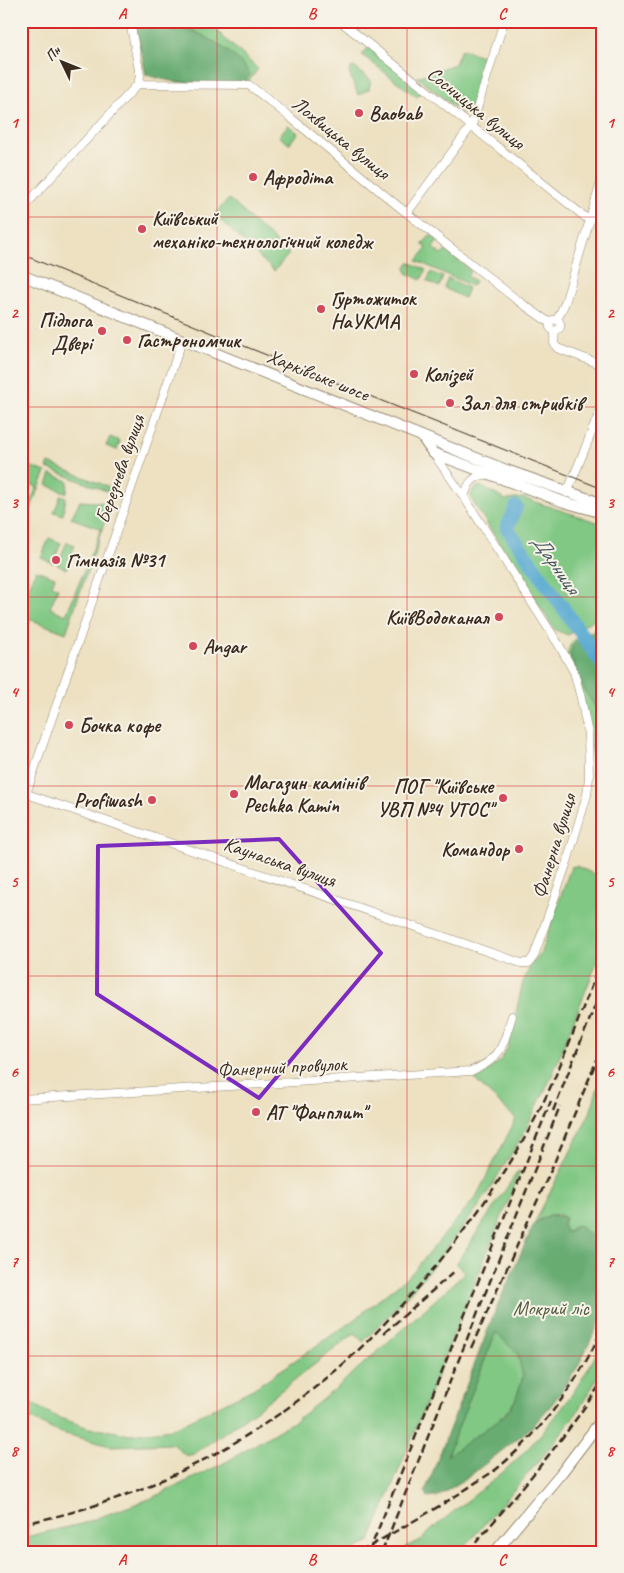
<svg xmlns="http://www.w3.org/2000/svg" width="624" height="1573" viewBox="0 0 624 1573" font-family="Caveat,sans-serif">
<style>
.green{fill:#81c884;stroke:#5e7951}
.forest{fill:#68ac72;stroke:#526b48;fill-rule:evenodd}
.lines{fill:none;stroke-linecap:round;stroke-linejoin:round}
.river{stroke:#56a9d1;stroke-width:14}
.minor-casing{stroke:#948670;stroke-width:9}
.major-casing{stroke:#948670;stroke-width:12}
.minor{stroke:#fff;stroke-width:8}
.major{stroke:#fff;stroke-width:10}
.tram{stroke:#3b2a1e;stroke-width:1}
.rail{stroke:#3b2a1e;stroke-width:2.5;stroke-dasharray:8 4;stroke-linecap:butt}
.marked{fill:none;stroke:#7b2cbf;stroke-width:4;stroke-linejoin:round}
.grid{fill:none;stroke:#d62828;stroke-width:1;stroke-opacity:0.55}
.poi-dot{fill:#d1495b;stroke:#f7f3e8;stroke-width:2}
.labels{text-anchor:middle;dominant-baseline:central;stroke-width:4;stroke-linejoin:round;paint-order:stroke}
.street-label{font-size:20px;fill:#3b2a1e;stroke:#f7f3e8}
.poi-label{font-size:20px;font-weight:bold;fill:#3b2a1e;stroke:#f7f3e8;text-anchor:start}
.park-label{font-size:20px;fill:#50593d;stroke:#f7f3e8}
.water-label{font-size:21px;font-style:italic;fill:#44565d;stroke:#f7f3e8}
.neatline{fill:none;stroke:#d62828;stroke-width:2}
.grid-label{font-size:16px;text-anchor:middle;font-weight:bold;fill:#d62828}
</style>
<rect width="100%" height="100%" fill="#f7f3e8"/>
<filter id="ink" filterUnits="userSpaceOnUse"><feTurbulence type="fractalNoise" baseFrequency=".02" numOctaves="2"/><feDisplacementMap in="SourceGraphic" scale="10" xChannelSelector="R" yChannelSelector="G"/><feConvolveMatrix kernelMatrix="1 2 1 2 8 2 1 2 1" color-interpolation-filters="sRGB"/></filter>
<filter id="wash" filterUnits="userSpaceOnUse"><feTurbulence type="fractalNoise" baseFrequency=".0096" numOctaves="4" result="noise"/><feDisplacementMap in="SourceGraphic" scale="20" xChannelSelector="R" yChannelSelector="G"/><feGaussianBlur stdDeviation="1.12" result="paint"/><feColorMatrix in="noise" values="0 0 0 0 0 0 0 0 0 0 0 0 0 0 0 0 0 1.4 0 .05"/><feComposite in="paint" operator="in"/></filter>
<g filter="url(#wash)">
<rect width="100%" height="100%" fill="#ede1c2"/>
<!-- green -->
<path class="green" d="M135 21 207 22 258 69 249 81 175 82 140 52Z
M369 47 424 88 417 97 362 55Z
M461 49 482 56 485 62 471 107 465 113 461 112 417 77 455 64Z
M354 67 371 80 369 89 358 95 349 73 351 68Z
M288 125 298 133 289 144 279 136Z
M229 199 289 254 274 271 214 214Z
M431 235 438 241 433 248 441 255 447 250 471 271 467 276 475 281 472 286 417 261 427 248 422 244Z
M409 262 426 270 421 280 407 273 406 267Z
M431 272 443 277 439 287 427 281Z
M448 278 468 288 464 298 444 288Z
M110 437 120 441 117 450 106 446Z
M21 463 46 472 21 532V522L37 487 21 481Z
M49 463 116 490 114 494 47 468Z
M51 474 68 481 67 493 47 485Z
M480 486 506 500 523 498 603 524V614L568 635 555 630 473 502 471 496 473 489Z
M61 495 66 497 63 515 54 512Z
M80 501 111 503 66 633 21 616V607L36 570 55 577 52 585 58 588 50 608 66 615 101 529 71 518Z
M49 538 61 543 53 563 41 558Z
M67 542 75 545 66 569 57 565Z
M579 636 603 671V789L593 773 590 730 567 655 571 643Z
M576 866 603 878V947L551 1078 523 1135 481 1203 436 1263 398 1306 363 1342 355 1333 252 1413 194 1454 186 1456 173 1444 110 1446 58 1432 21 1414V1398L57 1417 89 1428 131 1434 172 1429 253 1389 351 1322 410 1275 476 1197 516 1119 475 1080 500 1061 508 1047 523 982 531 965 540 955 571 867Z
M599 1084 603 1085V1246L579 1226 572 1227 569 1232H566L563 1225 565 1218C554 1210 543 1217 534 1224L590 1113Z
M518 1171 520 1172 370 1541 351 1552H21V1538L81 1524 152 1498 226 1462 296 1420 333 1391 462 1276 465 1272 456 1264Z
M496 1331C502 1339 515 1348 519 1357 537 1405 479 1435 446 1457Z
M603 1340V1369L576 1414 539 1461 460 1552H399L407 1546 420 1541C445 1516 475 1496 502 1473 543 1437 580 1390 603 1340Z"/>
<!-- forest -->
<path class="forest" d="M135 21C144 21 154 20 163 21 189 25 238 51 250 75L240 84 175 82 146 75Z
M603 624V638L600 639 599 644 603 649V724L601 727 603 728V755L597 756C584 744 600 733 600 720 599 709 589 699 584 689 579 678 574 667 570 656L574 643Z
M549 1215 564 1217 563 1225 566 1232H569L575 1225 579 1226 603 1246V1315L577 1368 553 1403 532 1427 467 1478 437 1497H427L425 1492 496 1309 534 1224ZM496 1332 518 1355 523 1377 515 1401 504 1416 447 1456Z"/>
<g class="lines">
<!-- river -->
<path class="river" d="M516 507 507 528 603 665"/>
</g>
</g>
<g filter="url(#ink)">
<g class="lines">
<defs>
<path id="minor" d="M130 21 140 76 138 84 249 85 291 118 393 202 517 300 550 323
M340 21 590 221
M21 210 138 84
M407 213 472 125 504 21
M549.5 325a5.5 5.5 0 1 1 11 0a5.5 5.5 0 1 1-11 0Z
M557 320 565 303 603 176
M555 331 554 343 557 348 600 364 603 367
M567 493 603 404
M464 497C469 481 472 477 489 474
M21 792 521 963H529L534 956 567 862 587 795 589 777 588 734 581 698 574 672 559 645 464 497 433 453
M21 808 182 341
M21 1099 471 1071C502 1059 503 1045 512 1016"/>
<path id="major" d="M21 275 506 470 603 504
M422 437 433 453 564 502 603 513
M495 1552 562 1472 603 1418"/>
</defs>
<!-- minor casing -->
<use href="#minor" class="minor-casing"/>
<!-- major casing -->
<use href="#major" class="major-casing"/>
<!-- minor -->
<use href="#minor" class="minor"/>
<!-- major -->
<use href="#major" class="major"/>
<!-- tram -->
<path class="tram" d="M21 254 239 344 603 489"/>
<!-- rail -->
<path class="rail" d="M553 1111 603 986
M384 1333 456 1270
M471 1348 552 1168 603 1045
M21 1524C144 1501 257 1441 350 1358 374 1336 396 1311 418 1287 464 1234 505 1177 537 1115 563 1064 582 1009 603 956
M360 1552C397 1530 435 1510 471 1486 480 1479 491 1474 499 1467 543 1430 580 1380 603 1327
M369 1552 551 1101
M382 1552 560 1106
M468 1552C515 1496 563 1442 603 1380"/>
</g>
</g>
<!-- marked area -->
<path class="marked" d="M279 839 381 953 259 1098 97 994 98 846Z"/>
<!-- grid -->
<path class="grid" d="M217 21V1552M407 21V1552M21 217H603M21 407H603M21 597H603M21 786H603M21 976H603M21 1166H603M21 1356H603"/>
<!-- markers -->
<g class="poi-dot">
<circle cx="359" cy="113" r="5"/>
<circle cx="253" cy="177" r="5"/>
<circle cx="142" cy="229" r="5"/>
<circle cx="321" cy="309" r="5"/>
<circle cx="102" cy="331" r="5"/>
<circle cx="127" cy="340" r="5"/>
<circle cx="414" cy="374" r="5"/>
<circle cx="450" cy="403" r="5"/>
<circle cx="56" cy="560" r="5"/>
<circle cx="499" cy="617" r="5"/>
<circle cx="193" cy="646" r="5"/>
<circle cx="69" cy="725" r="5"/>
<circle cx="234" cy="794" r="5"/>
<circle cx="503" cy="798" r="5"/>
<circle cx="152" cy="800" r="5"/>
<circle cx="519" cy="849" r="5"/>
<circle cx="256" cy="1112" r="5"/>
</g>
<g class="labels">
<!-- street labels -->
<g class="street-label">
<text transform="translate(476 108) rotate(39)">Сосницька вулиця</text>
<text transform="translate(341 138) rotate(39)">Лохвицька вулиця</text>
<text transform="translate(318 375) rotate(22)">Харківське шосе</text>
<text transform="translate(120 469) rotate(-71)">Березнева вулиця</text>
<text transform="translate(554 846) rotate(-73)">Фанерна вулиця</text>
<text transform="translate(280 862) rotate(19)">Каунаська вулиця</text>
<text transform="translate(282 1067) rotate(-3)">Фанерний провулок</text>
</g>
<!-- poi labels -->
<g class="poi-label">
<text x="369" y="113">Baobab</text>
<text x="263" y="177">Афродіта</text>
<text x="152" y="218">Київський<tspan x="152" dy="23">механіко-технологічний коледж</tspan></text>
<text x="331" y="298">Гуртожиток<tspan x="331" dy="23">НаУКМА</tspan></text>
<text x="92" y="320" text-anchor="end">Підлога<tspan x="92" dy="23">Двері</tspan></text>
<text x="137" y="340">Гастрономчик</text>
<text x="424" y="374">Колізей</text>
<text x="460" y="403">Зал для стрибків</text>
<text x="66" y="560">Гімназія №31</text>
<text x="489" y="617" text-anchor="end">КиївВодоканал</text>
<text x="203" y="646">Angar</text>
<text x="79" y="725">Бочка кофе</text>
<text x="244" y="782">Магазин камінів<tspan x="244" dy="23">Pechka Kamin</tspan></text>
<text x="493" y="786" text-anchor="end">ПОГ "Київське<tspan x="493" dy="23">УВП №4 УТОС"</tspan></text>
<text x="142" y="800" text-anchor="end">Profiwash</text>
<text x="509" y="849" text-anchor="end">Командор</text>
<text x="266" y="1112">АТ "Фанплит"</text>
</g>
<!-- park labels -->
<g class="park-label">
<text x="551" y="1308">Мокрий ліс</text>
</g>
<!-- water labels -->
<g class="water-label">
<text transform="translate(556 564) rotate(55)">Дарниця</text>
</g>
</g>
<!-- margin -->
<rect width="624" height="1573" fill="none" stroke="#f7f3e8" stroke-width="55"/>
<!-- north arrow -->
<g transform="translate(62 62) rotate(313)" stroke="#f7f3e8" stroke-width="4" paint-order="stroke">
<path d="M0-4L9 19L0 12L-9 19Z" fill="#3b2a1e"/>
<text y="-8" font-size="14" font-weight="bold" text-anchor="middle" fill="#3b2a1e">Пн</text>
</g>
<rect x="28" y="28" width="568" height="1518" class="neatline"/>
<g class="grid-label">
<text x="122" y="19">A</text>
<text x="312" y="19">B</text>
<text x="502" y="19">C</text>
<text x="14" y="128">1</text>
<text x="610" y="128">1</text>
<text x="14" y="318">2</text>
<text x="610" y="318">2</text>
<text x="14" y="508">3</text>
<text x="610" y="508">3</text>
<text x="14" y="697">4</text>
<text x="610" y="697">4</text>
<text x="14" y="887">5</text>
<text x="610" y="887">5</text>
<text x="14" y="1077">6</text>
<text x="610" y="1077">6</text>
<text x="14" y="1267">7</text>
<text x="610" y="1267">7</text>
<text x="14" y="1456">8</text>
<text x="610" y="1456">8</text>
<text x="122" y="1565">A</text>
<text x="312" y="1565">B</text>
<text x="502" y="1565">C</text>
</g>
</svg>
